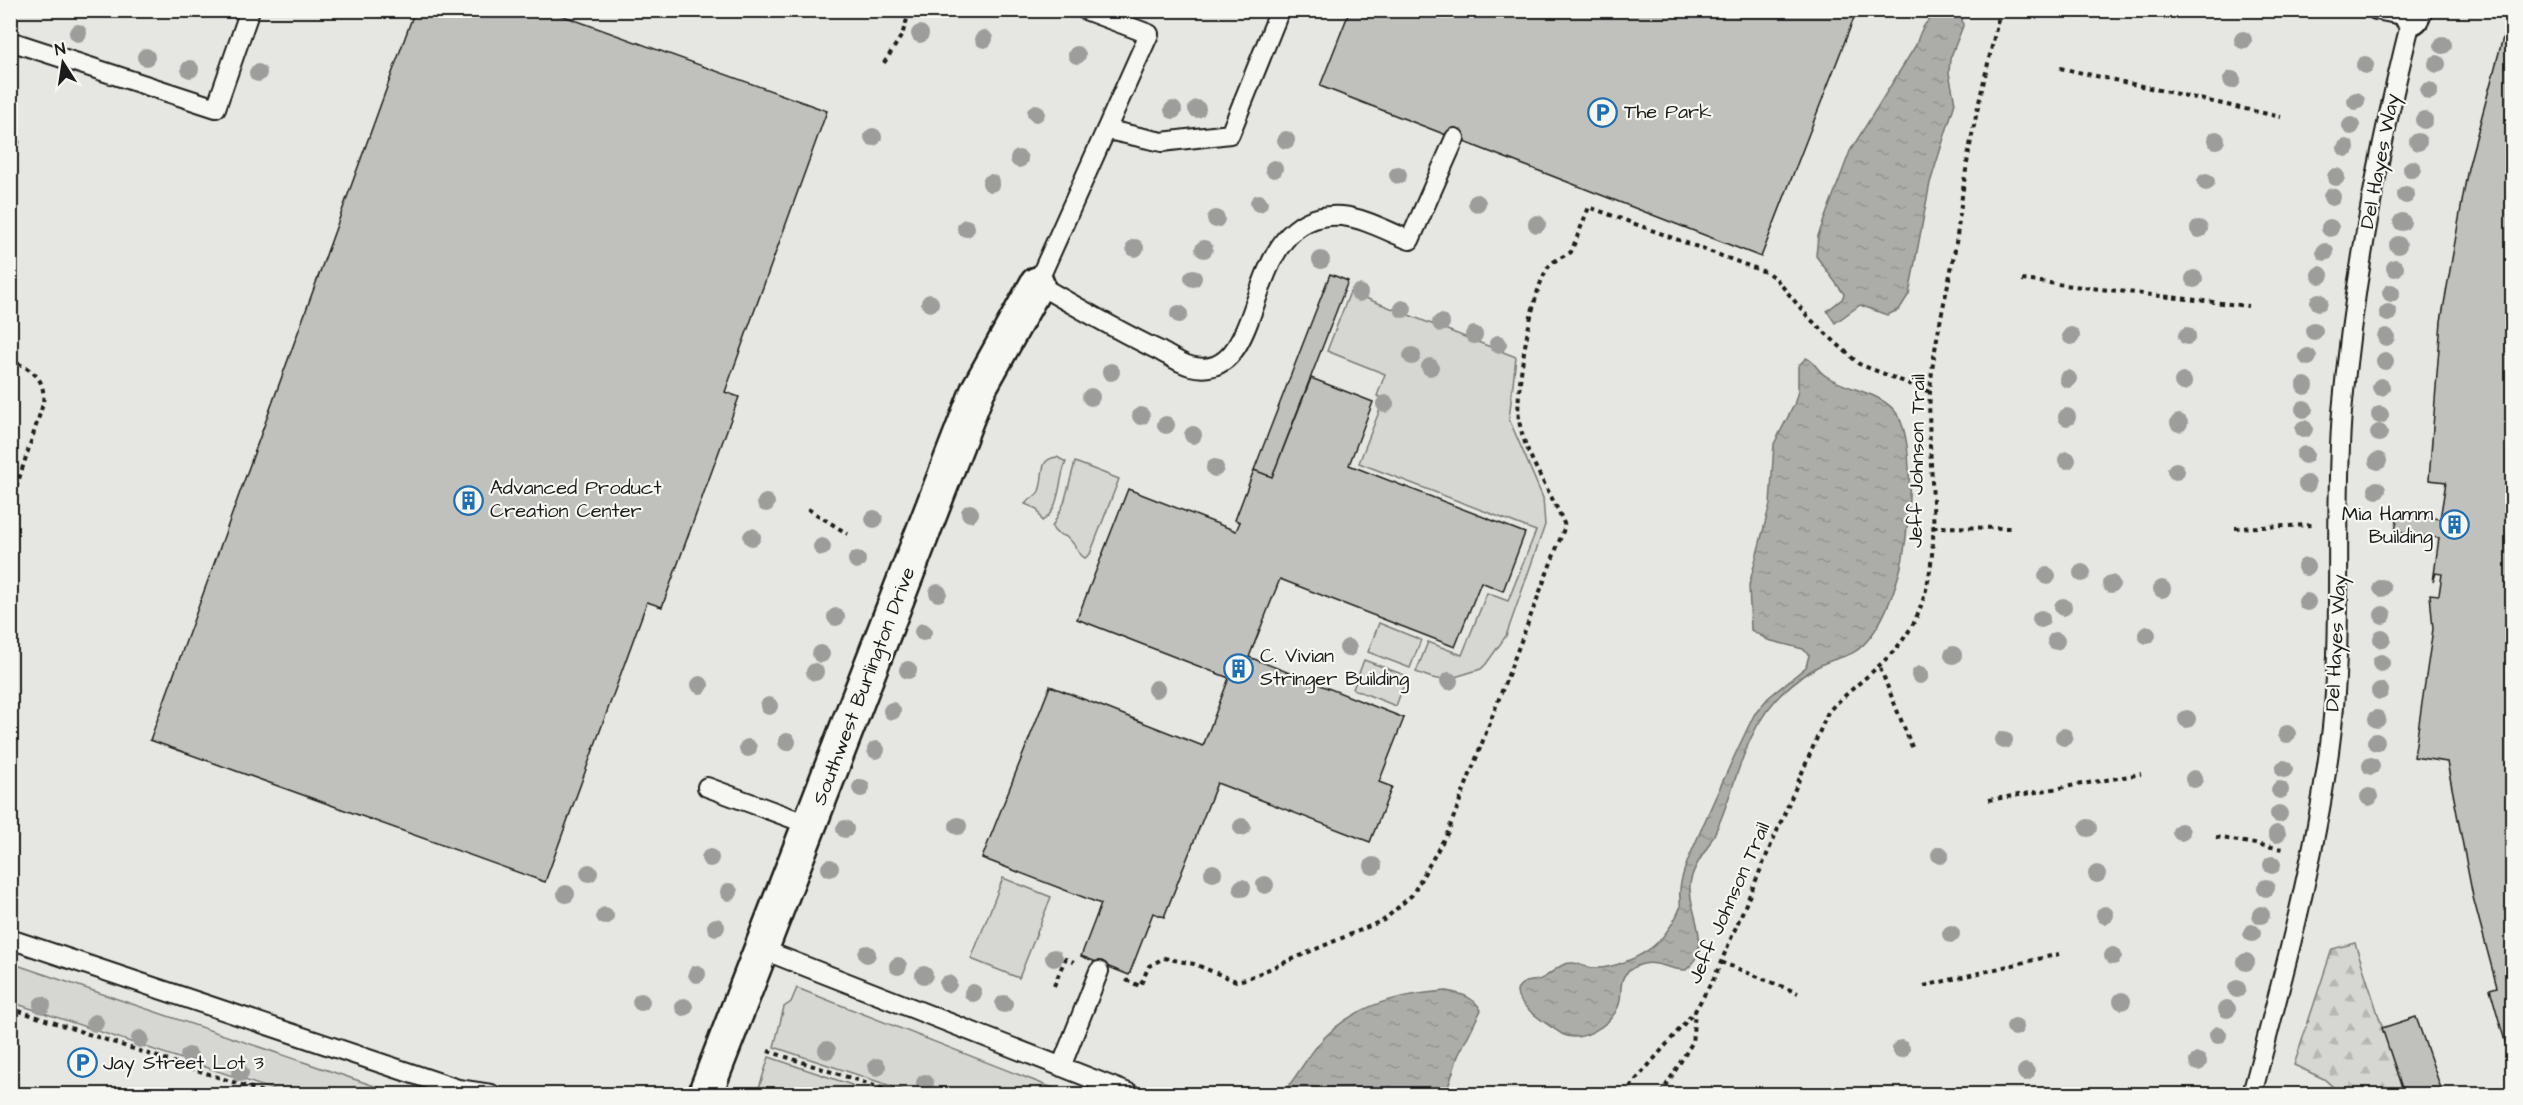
<svg xmlns="http://www.w3.org/2000/svg" width="2523" height="1105" viewBox="0 0 2523 1105" font-family="'Architects Daughter',sans-serif">
<style>
.built{fill:#e6e6e2}
.grass{fill:#d6d6d2;stroke:#797977;stroke-width:1.5}
.forest{fill:url(#forest-firs);stroke:#797977;stroke-width:1.5}
.water{fill:url(#water-ripples);stroke:#727271;stroke-width:1.5}
.building{fill:#c0c0bd;stroke:#1c1c1c;stroke-width:1.5}
.lines{fill:none;stroke-linecap:round;stroke-linejoin:round}
.lane-casing{stroke:#1c1c1c;stroke-width:22}
.street-casing{stroke:#1c1c1c;stroke-width:38}
.path{stroke:#1c1c1c;stroke-width:4;stroke-dasharray:4.5 4.5;stroke-linecap:butt}
.lane{stroke:#f6f6f2;stroke-width:18}
.street{stroke:#f6f6f2;stroke-width:33}
.tree{fill:#9d9d9b}
.labels{text-anchor:middle;dominant-baseline:central;stroke-width:4.5;stroke-linejoin:round;paint-order:stroke}
.poi-label{font-size:20px;fill:#1c1c1c;stroke:#f6f6f2;text-anchor:start}
.street-label{font-size:20px;fill:#1c1c1c;stroke:#f6f6f2}
</style>
<defs>
<pattern id="forest-firs" width="22" height="20" patternUnits="userSpaceOnUse" patternTransform="scale(1.5)"><rect width="22" height="20" fill="#d6d6d2"/><path d="M5 1l3.5 6h-7zM16 11l3.5 6h-7z" fill="#b7b7b4"/></pattern>
<pattern id="water-ripples" width="26" height="14" patternUnits="userSpaceOnUse" patternTransform="scale(1.5)"><rect width="26" height="14" fill="#acaca9"/><path d="M2 4q2-2 4 0t4 0M15 11q2-2 4 0t4 0" fill="none" stroke="#939391"/></pattern>
</defs>
<rect width="100%" height="100%" fill="#f6f6f2"/>
<filter id="ink" filterUnits="userSpaceOnUse"><feTurbulence type="fractalNoise" baseFrequency=".0167" numOctaves="2"/><feDisplacementMap in="SourceGraphic" scale="12" xChannelSelector="R" yChannelSelector="G"/><feConvolveMatrix kernelMatrix="1 2 1 2 8 2 1 2 1" color-interpolation-filters="sRGB"/></filter>
<g filter="url(#ink)">
<!-- built -->
<path class="built" d="M11 11H2512V1094H11Z"/>
<!-- grass -->
<path class="grass" d="M1350 292 1516 357 1509 419 1543 498 1545 525 1506 636 1486 664 1481 669 1445 680 1432 678 1416 672 1428 642 1462 655 1487 593 1508 601 1536 531 1359 463 1384 399 1377 396 1385 374 1327 351Z
M1057 457 1066 462C1058 480 1061 510 1042 521L1037 509 1025 504C1029 499 1036 497 1039 491 1045 477 1037 459 1057 457Z
M1075 462 1119 479 1090 554 1085 558C1077 554 1076 544 1068 538 1061 533 1056 536 1052 527L1064 503Z
M1379 623 1421 640 1410 668 1368 652Z
M1364 660 1407 676 1396 706 1353 689Z
M1003 878 1051 897 1019 978 971 959Z
M10 963H11L398 1094H286L11 1002Z
M797 988 1068 1094H915L774 1047 784 1007 791 1002Z
M769 1057 852 1085 849 1094H757Z"/>
<!-- forest -->
<path class="forest" d="M2355 943 2404 1094H2341L2324 1079 2294 1065 2332 949Z"/>
<!-- water -->
<path class="water" d="M1944 10 1957 11 1962 17 1963 26 1950 59 1949 73 1955 103 1930 183 1909 294 1899 310 1887 315 1860 305 1835 323 1827 311 1842 299 1844 294 1816 256 1818 236 1850 151 1916 45C1921 28 1926 18 1944 10Z
M1806 358C1815 361 1817 371 1826 376 1847 390 1877 391 1894 410 1918 436 1909 542 1899 574 1893 595 1884 619 1871 636 1851 662 1841 653 1817 667 1787 684 1765 707 1751 738 1734 774 1727 814 1707 848 1700 859 1691 872 1690 885 1688 913 1715 946 1686 970 1665 970 1652 955 1630 970 1616 979 1624 995 1618 1007 1610 1026 1580 1044 1562 1034 1551 1027 1510 1002 1518 988 1523 980 1530 982 1538 980 1549 977 1554 968 1565 964 1574 961 1579 965 1587 967 1608 972 1643 957 1658 942 1666 934 1676 919 1680 908 1681 903 1679 896 1680 890 1680 881 1685 868 1688 860 1709 811 1731 762 1754 715L1768 698 1806 667 1809 655 1803 649 1768 640 1751 630 1749 585 1770 504 1774 444 1794 405 1798 391V366Z
M1446 991C1461 994 1473 996 1481 1010L1458 1056 1446 1094H1282C1298 1076 1309 1052 1327 1035 1360 1003 1402 994 1446 991Z"/>
<!-- building -->
<path class="building" d="M415 10H547L827 111 725 392 739 397 662 607 647 602 545 882 150 740Z
M1350 10H1857L1761 257 1320 86Z
M2509 15 2512 16V1041L2506 1045 2490 989 2497 987 2473 897 2447 762 2414 757 2433 629 2430 594 2439 595 2442 574 2436 573 2433 582 2439 538 2395 532 2398 513 2440 519 2446 482 2429 480 2441 321 2468 168Z
M1330 274 1348 281 1272 477 1254 470Z
M1311 378 1373 402 1349 465 1525 533 1503 591 1481 582 1455 647 1280 579 1249 657 1404 718 1379 782 1392 787 1370 842 1217 783 1164 917 1153 913 1129 975 1081 956 1101 904 982 858 1050 686 1203 746 1229 678 1077 619 1128 489 1236 531 1240 522 1235 520 1254 470 1272 477Z
M2416 1017 2443 1094H2404L2382 1028Z"/>
<g class="lines">
<defs>
<path id="lane" d="M1085 10 1149 34 1037 284C1077 307 1116 330 1158 350 1168 355 1179 363 1190 366 1273 387 1237 208 1342 216 1364 218 1389 232 1410 240L1455 138
M10 41 216 108 250 10
M1108 130 1162 142 1230 134 1280 10
M707 787 810 825
M10 939 458 1089 491 1094
M761 949 1131 1094
M1061 1067 1099 971
M2252 1094C2282 981 2313 868 2329 752 2345 639 2333 525 2342 412 2354 278 2379 147 2412 17L2376 10"/>
<path id="street" d="M2412 17 2415 10
M705 1094 978 390 1037 284"/>
</defs>
<!-- lane casing -->
<use href="#lane" class="lane-casing"/>
<!-- street casing -->
<use href="#street" class="street-casing"/>
<!-- path -->
<path class="path" d="M884 63 902 35 910 10
M2060 68 2281 117
M10 141 20 143
M2022 280 2248 306
M10 359C33 371 46 377 43 404L10 507
M808 509 848 534
M1933 527 2010 528
M2235 528 2312 525
M1880 668 1912 747
M1989 800 2141 774
M2216 837 2283 849
M1721 962 1798 993
M1126 980 1140 986 1149 966 1164 958 1194 964 1236 981 1246 979 1384 920 1412 895 1448 832 1565 526C1551 491 1525 457 1519 420 1515 391 1531 296 1546 271 1551 260 1562 258 1571 252L1589 207 1768 273 1777 280 1808 317 1859 364 1930 392
M1054 986 1065 959 1074 962
M1924 986 2059 954
M10 1008 269 1094
M768 1051 899 1094
M1624 1094 1695 1011 1715 976 1828 712C1858 680 1897 659 1916 618 1948 548 1925 466 1930 393 1933 346 1945 301 1954 255 1959 227 1961 198 1966 170 1974 116 1989 63 2000 10
M1661 1094 1692 1043 1695 1012"/>
<!-- lane -->
<use href="#lane" class="lane"/>
<!-- street -->
<use href="#street" class="street"/>
</g>
<!-- trees -->
<g class="tree">
<circle cx="78" cy="33" r="9"/>
<circle cx="920" cy="34" r="9"/>
<circle cx="984" cy="39" r="9"/>
<circle cx="2243" cy="40" r="9"/>
<circle cx="2443" cy="45" r="9"/>
<circle cx="1077" cy="55" r="9"/>
<circle cx="146" cy="57" r="9"/>
<circle cx="2437" cy="64" r="9"/>
<circle cx="2365" cy="65" r="9"/>
<circle cx="190" cy="69" r="9"/>
<circle cx="258" cy="73" r="9"/>
<circle cx="2232" cy="80" r="9"/>
<circle cx="2429" cy="91" r="9"/>
<circle cx="2356" cy="101" r="9"/>
<circle cx="1197" cy="109" r="9"/>
<circle cx="1173" cy="110" r="9"/>
<circle cx="1036" cy="113" r="9"/>
<circle cx="2424" cy="120" r="9"/>
<circle cx="2351" cy="126" r="9"/>
<circle cx="873" cy="137" r="9"/>
<circle cx="1286" cy="140" r="9"/>
<circle cx="2216" cy="140" r="9"/>
<circle cx="2418" cy="142" r="9"/>
<circle cx="2346" cy="148" r="9"/>
<circle cx="1019" cy="159" r="9"/>
<circle cx="1274" cy="169" r="9"/>
<circle cx="2412" cy="169" r="9"/>
<circle cx="1398" cy="175" r="9"/>
<circle cx="2336" cy="177" r="9"/>
<circle cx="2206" cy="182" r="9"/>
<circle cx="991" cy="183" r="9"/>
<circle cx="2406" cy="195" r="9"/>
<circle cx="2332" cy="197" r="9"/>
<circle cx="1259" cy="203" r="9"/>
<circle cx="1477" cy="203" r="9"/>
<circle cx="1216" cy="219" r="9"/>
<circle cx="2402" cy="222" r="9"/>
<circle cx="1537" cy="224" r="9"/>
<circle cx="966" cy="228" r="9"/>
<circle cx="2330" cy="228" r="9"/>
<circle cx="2199" cy="229" r="9"/>
<circle cx="2398" cy="245" r="9"/>
<circle cx="1135" cy="248" r="9"/>
<circle cx="1204" cy="249" r="9"/>
<circle cx="2325" cy="252" r="9"/>
<circle cx="1321" cy="260" r="9"/>
<circle cx="2395" cy="268" r="9"/>
<circle cx="2320" cy="275" r="9"/>
<circle cx="1193" cy="278" r="9"/>
<circle cx="2194" cy="279" r="9"/>
<circle cx="1359" cy="293" r="9"/>
<circle cx="2391" cy="293" r="9"/>
<circle cx="2319" cy="302" r="9"/>
<circle cx="930" cy="303" r="9"/>
<circle cx="1403" cy="309" r="9"/>
<circle cx="2388" cy="313" r="9"/>
<circle cx="1179" cy="314" r="9"/>
<circle cx="1441" cy="323" r="9"/>
<circle cx="2314" cy="331" r="9"/>
<circle cx="1474" cy="335" r="9"/>
<circle cx="2071" cy="336" r="9"/>
<circle cx="2187" cy="336" r="9"/>
<circle cx="2386" cy="337" r="9"/>
<circle cx="1498" cy="344" r="9"/>
<circle cx="1412" cy="356" r="9"/>
<circle cx="2308" cy="357" r="9"/>
<circle cx="2385" cy="361" r="9"/>
<circle cx="1430" cy="367" r="9"/>
<circle cx="1111" cy="372" r="9"/>
<circle cx="2068" cy="379" r="9"/>
<circle cx="2183" cy="382" r="9"/>
<circle cx="2305" cy="386" r="9"/>
<circle cx="2381" cy="387" r="9"/>
<circle cx="1091" cy="397" r="9"/>
<circle cx="1385" cy="404" r="9"/>
<circle cx="2304" cy="409" r="9"/>
<circle cx="2380" cy="415" r="9"/>
<circle cx="1141" cy="416" r="9"/>
<circle cx="2067" cy="417" r="9"/>
<circle cx="2179" cy="423" r="9"/>
<circle cx="1166" cy="425" r="9"/>
<circle cx="2304" cy="429" r="9"/>
<circle cx="2379" cy="433" r="9"/>
<circle cx="1193" cy="435" r="9"/>
<circle cx="2305" cy="455" r="9"/>
<circle cx="2067" cy="460" r="9"/>
<circle cx="2378" cy="461" r="9"/>
<circle cx="1215" cy="468" r="9"/>
<circle cx="2176" cy="471" r="9"/>
<circle cx="2307" cy="484" r="9"/>
<circle cx="2377" cy="490" r="9"/>
<circle cx="766" cy="503" r="9"/>
<circle cx="970" cy="513" r="9"/>
<circle cx="874" cy="519" r="9"/>
<circle cx="752" cy="537" r="9"/>
<circle cx="822" cy="547" r="9"/>
<circle cx="857" cy="560" r="9"/>
<circle cx="2306" cy="567" r="9"/>
<circle cx="2082" cy="573" r="9"/>
<circle cx="2047" cy="576" r="9"/>
<circle cx="2111" cy="584" r="9"/>
<circle cx="2382" cy="588" r="9"/>
<circle cx="2162" cy="589" r="9"/>
<circle cx="938" cy="593" r="9"/>
<circle cx="2307" cy="602" r="9"/>
<circle cx="2063" cy="607" r="9"/>
<circle cx="2383" cy="615" r="9"/>
<circle cx="836" cy="617" r="9"/>
<circle cx="2041" cy="619" r="9"/>
<circle cx="923" cy="632" r="9"/>
<circle cx="2147" cy="635" r="9"/>
<circle cx="2382" cy="639" r="9"/>
<circle cx="2056" cy="641" r="9"/>
<circle cx="1348" cy="648" r="9"/>
<circle cx="821" cy="654" r="9"/>
<circle cx="1953" cy="655" r="9"/>
<circle cx="2381" cy="663" r="9"/>
<circle cx="908" cy="670" r="9"/>
<circle cx="815" cy="672" r="9"/>
<circle cx="1920" cy="675" r="9"/>
<circle cx="1449" cy="681" r="9"/>
<circle cx="700" cy="685" r="9"/>
<circle cx="1156" cy="689" r="9"/>
<circle cx="2380" cy="691" r="9"/>
<circle cx="769" cy="706" r="9"/>
<circle cx="892" cy="711" r="9"/>
<circle cx="2187" cy="719" r="9"/>
<circle cx="2377" cy="719" r="9"/>
<circle cx="2287" cy="734" r="9"/>
<circle cx="2064" cy="737" r="9"/>
<circle cx="2004" cy="740" r="9"/>
<circle cx="787" cy="742" r="9"/>
<circle cx="2376" cy="742" r="9"/>
<circle cx="748" cy="748" r="9"/>
<circle cx="876" cy="750" r="9"/>
<circle cx="2371" cy="766" r="9"/>
<circle cx="2284" cy="769" r="9"/>
<circle cx="2194" cy="779" r="9"/>
<circle cx="861" cy="788" r="9"/>
<circle cx="2280" cy="790" r="9"/>
<circle cx="2369" cy="797" r="9"/>
<circle cx="2279" cy="814" r="9"/>
<circle cx="958" cy="826" r="9"/>
<circle cx="1242" cy="827" r="9"/>
<circle cx="2088" cy="828" r="9"/>
<circle cx="845" cy="829" r="9"/>
<circle cx="2181" cy="832" r="9"/>
<circle cx="2277" cy="834" r="9"/>
<circle cx="1940" cy="855" r="9"/>
<circle cx="710" cy="858" r="9"/>
<circle cx="2272" cy="865" r="9"/>
<circle cx="1373" cy="866" r="9"/>
<circle cx="830" cy="868" r="9"/>
<circle cx="589" cy="873" r="9"/>
<circle cx="1213" cy="873" r="9"/>
<circle cx="2097" cy="874" r="9"/>
<circle cx="1265" cy="885" r="9"/>
<circle cx="1242" cy="888" r="9"/>
<circle cx="2266" cy="888" r="9"/>
<circle cx="729" cy="892" r="9"/>
<circle cx="566" cy="894" r="9"/>
<circle cx="2105" cy="915" r="9"/>
<circle cx="2261" cy="915" r="9"/>
<circle cx="605" cy="916" r="9"/>
<circle cx="716" cy="927" r="9"/>
<circle cx="2252" cy="933" r="9"/>
<circle cx="1951" cy="934" r="9"/>
<circle cx="867" cy="954" r="9"/>
<circle cx="2113" cy="956" r="9"/>
<circle cx="1054" cy="958" r="9"/>
<circle cx="2246" cy="962" r="9"/>
<circle cx="898" cy="966" r="9"/>
<circle cx="697" cy="974" r="9"/>
<circle cx="924" cy="975" r="9"/>
<circle cx="948" cy="984" r="9"/>
<circle cx="2237" cy="989" r="9"/>
<circle cx="973" cy="993" r="9"/>
<circle cx="2122" cy="1001" r="9"/>
<circle cx="641" cy="1002" r="9"/>
<circle cx="1004" cy="1004" r="9"/>
<circle cx="42" cy="1005" r="9"/>
<circle cx="684" cy="1007" r="9"/>
<circle cx="2227" cy="1009" r="9"/>
<circle cx="95" cy="1023" r="9"/>
<circle cx="2015" cy="1027" r="9"/>
<circle cx="2218" cy="1035" r="9"/>
<circle cx="140" cy="1039" r="9"/>
<circle cx="1901" cy="1049" r="9"/>
<circle cx="827" cy="1050" r="9"/>
<circle cx="189" cy="1056" r="9"/>
<circle cx="2198" cy="1062" r="9"/>
<circle cx="877" cy="1067" r="9"/>
<circle cx="2026" cy="1072" r="9"/>
<circle cx="240" cy="1073" r="9"/>
<circle cx="925" cy="1083" r="9"/>
</g>
</g>
<!-- icons -->
<defs>
<symbol id="parking-ring" viewBox="-11 -11 22 22"><circle r="9.5" fill="#f6f6f2" stroke="#1f6fb2" stroke-width="1.5"/><path d="M-3.5-5.5H1a3.5 3.5 0 0 1 0 7H-1V5.5H-3.5ZM-1-3.4V-.6H.8a1.4 1.4 0 0 0 0-2.8Z" fill="#1f6fb2"/></symbol>
<symbol id="building-ring" viewBox="-11 -11 22 22"><circle r="9.5" fill="#f6f6f2" stroke="#1f6fb2" stroke-width="1.5"/><path d="M-4-6H4V6H1V3H-1V6H-4ZM-2.5-4.3h1.7v1.8h-1.7ZM.8-4.3h1.7v1.8H.8ZM-2.5-1h1.7V.8h-1.7ZM.8-1h1.7V.8H.8Z" fill="#1f6fb2"/></symbol>
</defs>
<g fill-rule="evenodd">
<use href="#parking-ring" x="1586" y="96" width="33" height="33"/>
<use href="#building-ring" x="452" y="484" width="33" height="33"/>
<use href="#building-ring" x="2438" y="508" width="33" height="33"/>
<use href="#building-ring" x="1222" y="652" width="33" height="33"/>
<use href="#parking-ring" x="66" y="1046" width="33" height="33"/>
</g>
<g class="labels">
<!-- poi labels -->
<g class="poi-label">
<text x="1624" y="112">The Park</text>
<text x="490" y="488">Advanced Product<tspan x="490" dy="23">Creation Center</tspan></text>
<text x="2433" y="514" text-anchor="end">Mia Hamm<tspan x="2433" dy="23">Building</tspan></text>
<text x="1260" y="656">C. Vivian<tspan x="1260" dy="23">Stringer Building</tspan></text>
<text x="103" y="1063">Jay Street Lot 3</text>
</g>
<!-- street labels -->
<g class="street-label">
<text transform="translate(2380 161) rotate(-79)">Del Hayes Way</text>
<text transform="translate(1917 461) rotate(-89)">Jeff Johnson Trail</text>
<text transform="translate(2336 643) rotate(-87)">Del Hayes Way</text>
<text transform="translate(864 686) rotate(-69)">Southwest Burlington Drive</text>
<text transform="translate(1729 903) rotate(-66)">Jeff Johnson Trail</text>
</g>
</g>
<!-- margin -->
<rect width="2523" height="1105" fill="none" stroke="#f6f6f2" stroke-width="36"/>
<rect x="18" y="18" width="2487" height="1069" fill="none" stroke="#1c1c1c" stroke-width="2" filter="url(#ink)"/>
<!-- north arrow -->
<g transform="translate(63 63) rotate(348)" stroke="#f6f6f2" stroke-width="4.5" paint-order="stroke">
<path d="M0-4.5L10 22L0 15L-10 22Z" fill="#1c1c1c"/>
<text y="-9" font-size="16" font-weight="bold" text-anchor="middle" fill="#1c1c1c">N</text>
</g>
</svg>
